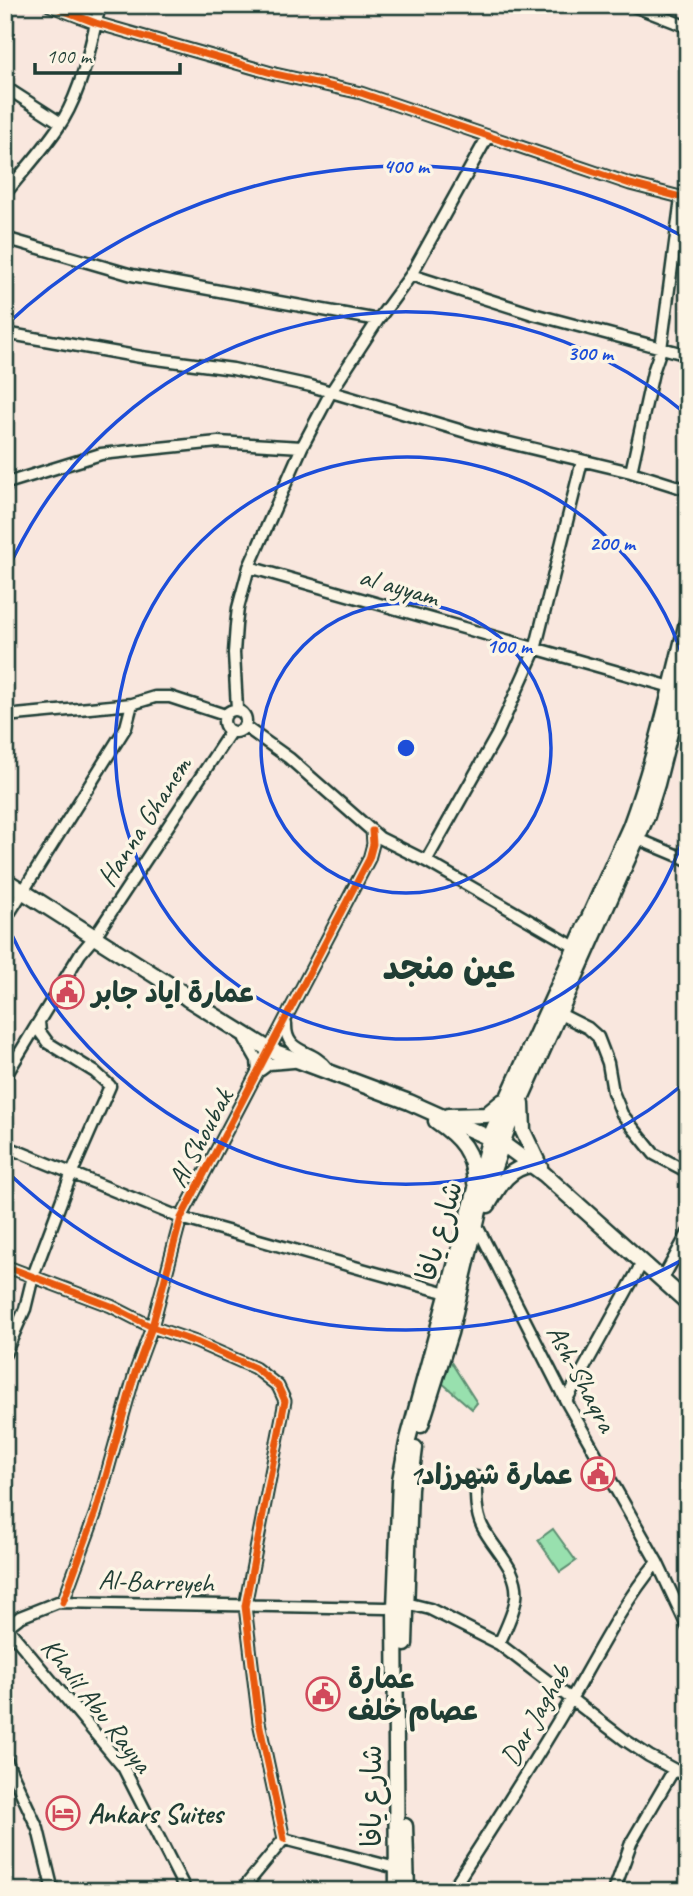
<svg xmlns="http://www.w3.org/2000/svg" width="693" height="1896" viewBox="0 0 693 1896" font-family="Caveat,'Playpen Sans Arabic',sans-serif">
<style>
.park{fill:url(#park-tufts);stroke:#5c8e71;stroke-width:2}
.pitch{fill:#98e0ae;stroke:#5c8e71;stroke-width:2}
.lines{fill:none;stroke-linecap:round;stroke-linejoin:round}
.street-casing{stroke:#1f3d34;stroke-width:15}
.secondary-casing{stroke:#1f3d34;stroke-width:19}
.street{stroke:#fcf5e5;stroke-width:10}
.secondary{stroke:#fcf5e5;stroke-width:14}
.cycleway-casing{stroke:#fcf5e5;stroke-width:11}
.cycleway{stroke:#e8590c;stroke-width:7}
.ring{fill:none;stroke:#1d4ed8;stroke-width:3.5}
.labels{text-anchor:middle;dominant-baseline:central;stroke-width:7;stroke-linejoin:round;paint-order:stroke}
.street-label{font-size:28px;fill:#1f3d34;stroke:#fcf5e5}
.poi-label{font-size:28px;font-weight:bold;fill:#1f3d34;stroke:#fcf5e5;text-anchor:start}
.district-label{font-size:35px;font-weight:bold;fill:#1f3d34;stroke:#fcf5e5}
.centre{fill:#1d4ed8;stroke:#fcf5e5;stroke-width:3.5}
.ring-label{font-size:21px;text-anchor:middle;font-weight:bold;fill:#1d4ed8;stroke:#fcf5e5;stroke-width:7;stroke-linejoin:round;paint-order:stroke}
</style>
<defs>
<pattern id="park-tufts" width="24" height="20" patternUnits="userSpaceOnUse" patternTransform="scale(1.75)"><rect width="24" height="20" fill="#98e0ae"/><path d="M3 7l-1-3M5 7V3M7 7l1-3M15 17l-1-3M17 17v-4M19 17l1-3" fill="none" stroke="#83c196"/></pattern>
</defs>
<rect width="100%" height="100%" fill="#f9e7de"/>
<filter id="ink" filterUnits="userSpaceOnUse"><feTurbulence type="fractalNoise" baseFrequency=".0143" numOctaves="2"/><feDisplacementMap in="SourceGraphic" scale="14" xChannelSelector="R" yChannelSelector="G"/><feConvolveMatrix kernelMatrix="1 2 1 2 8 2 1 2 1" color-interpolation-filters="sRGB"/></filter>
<g filter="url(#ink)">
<!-- park -->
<path class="park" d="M449 1359 477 1403 472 1409 441 1382Z"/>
<!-- pitch -->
<path class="pitch" d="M553 1529 576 1561 560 1572 538 1540Z"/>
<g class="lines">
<defs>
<path id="street" d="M49 5 96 23 275 74 361 93 630 184 688 199
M631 5 688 27
M5 87 61 123
M5 194C24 170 47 146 63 120 83 86 91 44 100 5
M681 198 661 349 653 372 631 472 688 490
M5 238 132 275 378 320
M411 275 533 314 688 355
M5 333 141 357 233 369 311 386 476 435 631 472
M5 489 7 483 101 454 218 442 302 447
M249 567 671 687
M237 709 234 653 236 625 238 608 249 567 302 447 331 392 378 320 411 275 488 136
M224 721a11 11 0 1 1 22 0a11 11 0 1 1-22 0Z
M5 716 132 704 155 697H170L225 715
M244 726 289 758 380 838 426 861 575 947
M638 839 688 860
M426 861 497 735 535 650 582 461
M5 920 126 727 132 704
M560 1014 588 1028 598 1037 608 1063 613 1092 622 1114 654 1154 688 1172
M286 1024C285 1055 312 1048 327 1068
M245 1039 257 1060 258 1072
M261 1070 269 1064 293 1062
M5 1077 80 954 96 935 231 731
M5 1146 181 1218 447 1293
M476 1224 566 1401 657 1562 688 1628
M5 1266 111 1306 152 1327 196 1342 255 1368 278 1386 285 1401 245 1606 259 1722 284 1839
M662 1280 688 1233
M5 1354 25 1309 33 1276 71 1175 110 1086 95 1072 48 1043 40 1032 39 1022
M566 1401 642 1263
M476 1477C476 1493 475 1511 482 1526 493 1549 520 1570 516 1598 514 1613 505 1630 499 1644
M63 1602 96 1512 135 1373 152 1327 181 1218 369 859 373 844 372 831
M5 1625 123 1767 186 1891
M7 1627 20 1617 58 1602 386 1608 414 1605 430 1609 499 1644 625 1740 649 1756 688 1777
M5 1758 38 1829 53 1891
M241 1891 284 1839 396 1868
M451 1891C492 1828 532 1766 570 1701 597 1654 622 1604 657 1562
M614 1891 631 1843 673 1771"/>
<path id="secondary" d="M5 880 181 992
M174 988 188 999 270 1050 409 1102 503 1144 544 1174 688 1303
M522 1104 523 1131 540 1167
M448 1116 486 1115 503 1101
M436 1121C461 1138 473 1152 475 1183
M488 1205C499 1186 509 1167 532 1165
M421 1425 450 1333 479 1211 507 1130 647 816 657 784 688 661
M405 1644 410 1488 415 1448
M405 1826 407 1891
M397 1891 395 1608 400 1480 407 1443 490 1137 630 827C655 759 671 688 688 618"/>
</defs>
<!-- street casing -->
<use href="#street" class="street-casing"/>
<!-- secondary casing -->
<use href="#secondary" class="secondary-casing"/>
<!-- street -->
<use href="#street" class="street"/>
<!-- secondary -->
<use href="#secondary" class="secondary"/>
<defs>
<path id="cycleway" d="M49 5 96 23 275 74 361 93 630 184 688 199
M5 1266 111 1306 152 1327 196 1342 255 1368 278 1386 285 1401 245 1606 259 1722 284 1839
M63 1602 96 1512 135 1373 152 1327 181 1218 369 859 373 844 372 831"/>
</defs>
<!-- cycleway casing -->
<use href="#cycleway" class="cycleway-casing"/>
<!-- cycleway -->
<use href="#cycleway" class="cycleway"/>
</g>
</g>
<!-- distance rings -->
<g class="ring">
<circle cx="406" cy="748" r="145"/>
<path d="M688 821A291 291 0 1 1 688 675"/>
<path d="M686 1082A436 436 0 0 1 6 922M6 574A436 436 0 0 1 686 414"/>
<path d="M684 1259A582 582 0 0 1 5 1170M5 326A582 582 0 0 1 684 237"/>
</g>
<!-- icons -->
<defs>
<symbol id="civic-ring" viewBox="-11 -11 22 22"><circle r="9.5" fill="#fcf5e5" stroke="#d1495b" stroke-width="1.5"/><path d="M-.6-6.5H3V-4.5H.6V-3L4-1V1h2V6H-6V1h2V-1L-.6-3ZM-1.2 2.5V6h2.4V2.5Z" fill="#d1495b"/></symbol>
<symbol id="hotel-ring" viewBox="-11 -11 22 22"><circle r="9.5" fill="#fcf5e5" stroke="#d1495b" stroke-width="1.5"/><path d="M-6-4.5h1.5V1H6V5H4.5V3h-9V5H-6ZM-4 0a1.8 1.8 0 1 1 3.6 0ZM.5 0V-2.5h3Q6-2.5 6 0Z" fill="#d1495b"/></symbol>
</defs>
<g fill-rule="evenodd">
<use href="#civic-ring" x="48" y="973" width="38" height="38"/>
<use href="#civic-ring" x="579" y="1455" width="38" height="38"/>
<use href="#civic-ring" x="304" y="1675" width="38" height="38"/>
<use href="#hotel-ring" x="44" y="1794" width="38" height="38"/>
</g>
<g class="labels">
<!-- street labels -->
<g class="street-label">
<text transform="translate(399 586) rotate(16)">al ayyam</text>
<text transform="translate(144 821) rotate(-57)">Hanna Ghanem</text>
<text transform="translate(200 1138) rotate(-62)">Al Shoubak</text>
<text transform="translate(439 1231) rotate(-74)">شارع يافا</text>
<text transform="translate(582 1378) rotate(62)">Ash-Shaqra</text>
<text transform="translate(156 1581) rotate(2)">Al-Barreyeh</text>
<text transform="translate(97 1705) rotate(52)">Khalil Abu Rayya</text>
<text transform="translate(535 1715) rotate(-60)">Dar Jaghab</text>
<text transform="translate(371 1796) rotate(-90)">شارع يافا</text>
</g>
<!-- poi labels -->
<g class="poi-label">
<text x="92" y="992">عمارة اياد جابر</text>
<text x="574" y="1474" text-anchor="end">عمارة شهرزاد1</text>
<text x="348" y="1678">عمارة<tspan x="348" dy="32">عصام خلف</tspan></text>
<text x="88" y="1813">Ankars Suites</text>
</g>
<!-- district labels -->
<g class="district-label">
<text x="449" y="967">عين منجد</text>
</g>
</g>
<circle cx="406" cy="748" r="10" class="centre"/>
<g class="ring-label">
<text x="406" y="173">400 m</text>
<text x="590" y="360">300 m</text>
<text x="612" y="550">200 m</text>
<text x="509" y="653">100 m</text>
</g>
<!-- margin -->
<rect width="693" height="1896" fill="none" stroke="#fcf5e5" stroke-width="28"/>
<rect x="14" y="14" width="665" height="1868" fill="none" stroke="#1f3d34" stroke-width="2.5" filter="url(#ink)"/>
<!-- scale -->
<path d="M35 63v10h145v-10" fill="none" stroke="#1f3d34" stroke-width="3.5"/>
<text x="46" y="63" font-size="21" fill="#1f3d34" stroke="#fcf5e5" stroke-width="5" paint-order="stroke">100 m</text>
</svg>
